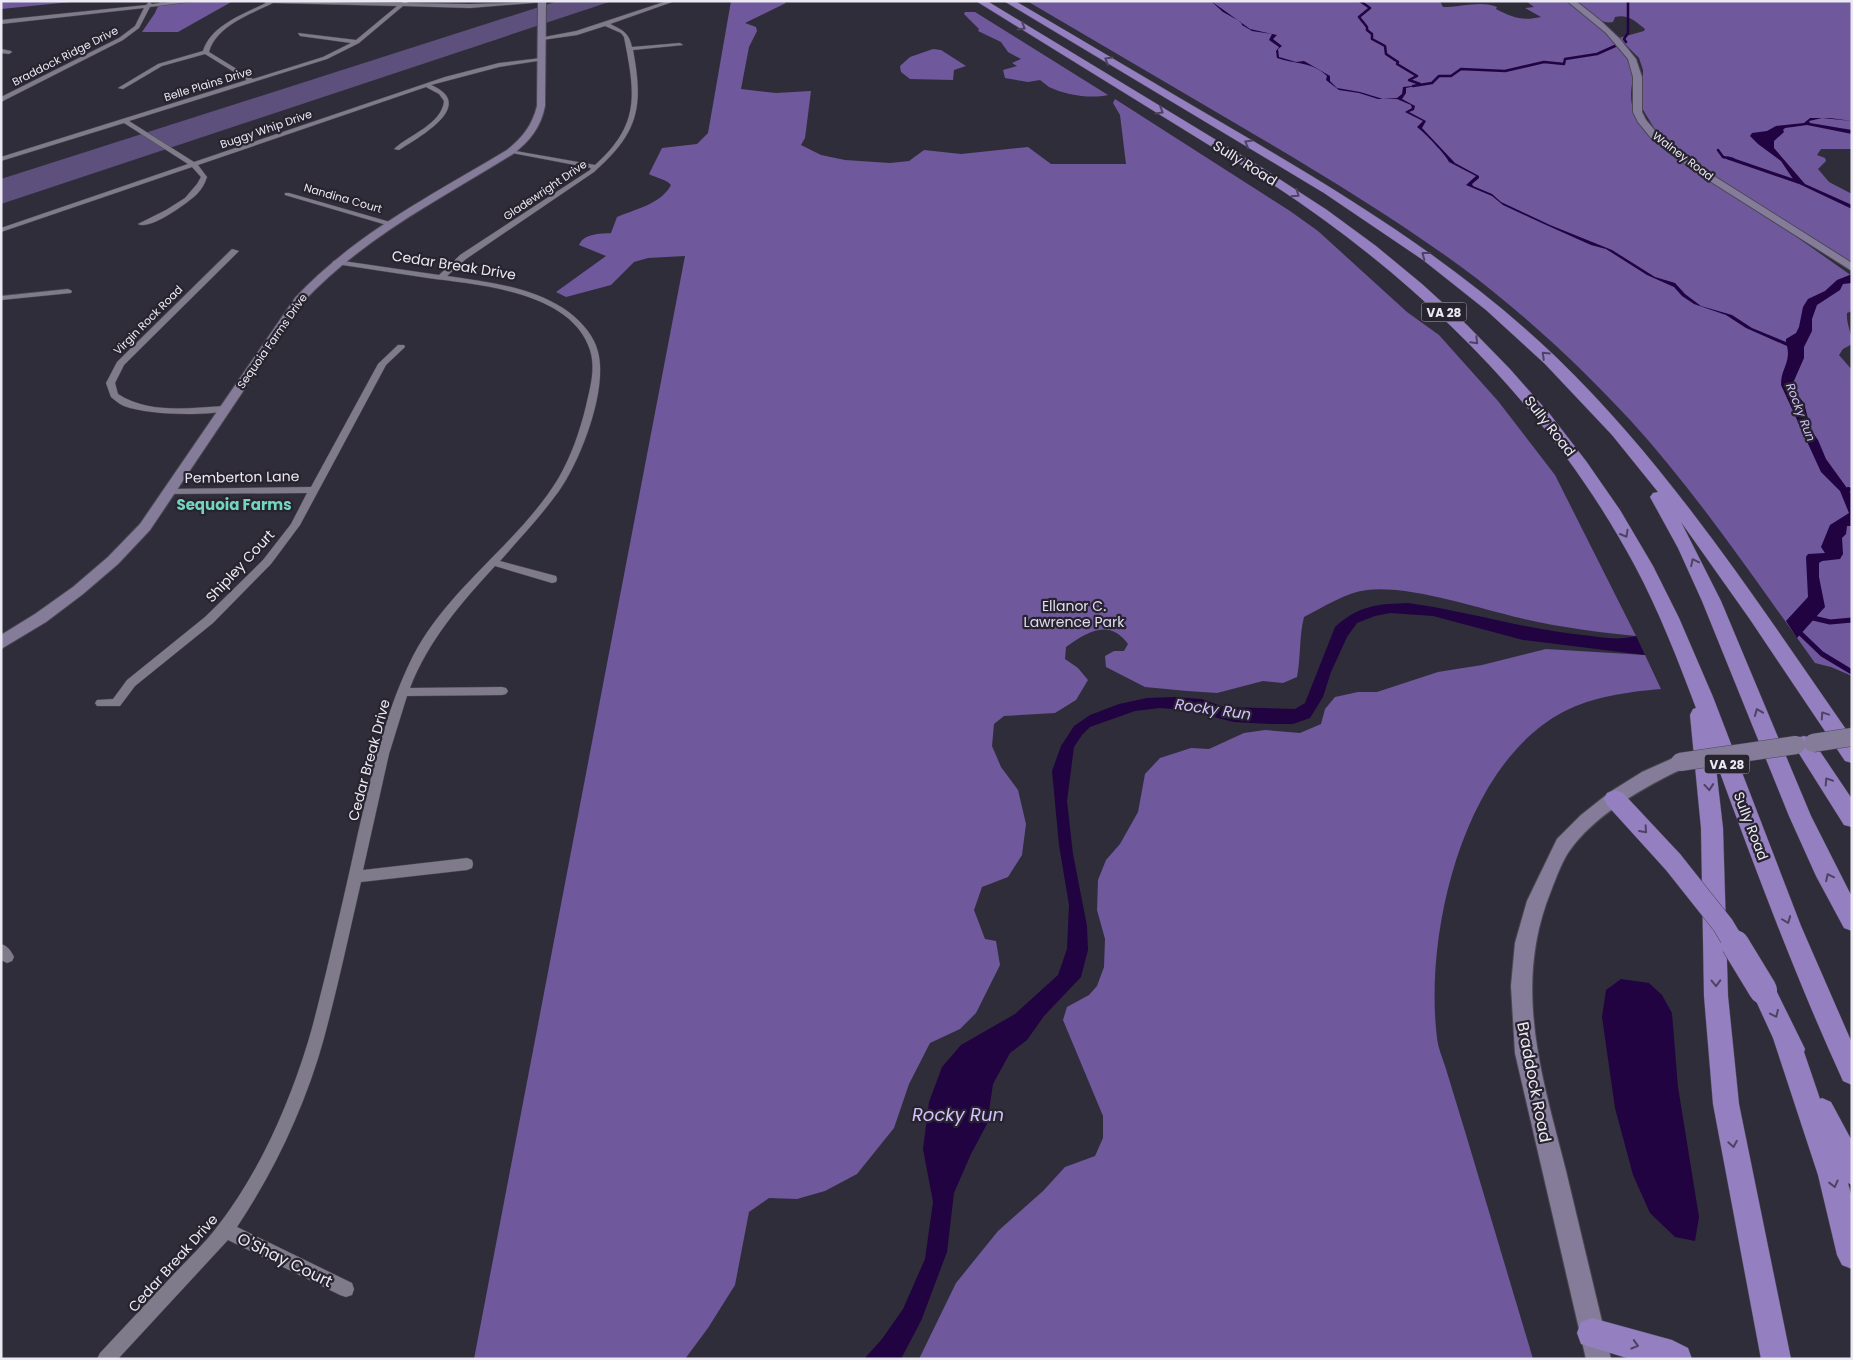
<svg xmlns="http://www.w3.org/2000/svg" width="1853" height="1360" viewBox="0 0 1853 1360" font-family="Poppins,sans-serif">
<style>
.green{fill:#5e507d}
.forest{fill:#6f589c}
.water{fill:#210341}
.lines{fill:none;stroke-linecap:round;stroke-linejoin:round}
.stream-far3{stroke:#210341;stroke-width:2.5}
.stream-far2{stroke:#210341;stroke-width:3}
.stream-far1{stroke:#210341;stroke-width:4}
.stream{stroke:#210341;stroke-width:5}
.street-casing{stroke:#4b4853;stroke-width:1}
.secondary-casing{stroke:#4b4853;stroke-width:2}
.highway-casing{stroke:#4b4853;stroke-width:1}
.street{fill:#7f7b8a;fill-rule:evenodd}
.secondary{fill:#857c9a;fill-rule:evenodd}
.highway{fill:#947fc0;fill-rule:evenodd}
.secondary-bridge-casing{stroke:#4b4853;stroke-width:19;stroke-linecap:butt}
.highway-bridge-far1-casing{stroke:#4b4853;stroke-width:22;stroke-linecap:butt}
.highway-bridge-casing{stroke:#4b4853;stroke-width:29;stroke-linecap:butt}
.secondary-bridge{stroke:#857c9a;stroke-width:18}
.highway-bridge-far1{stroke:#947fc0;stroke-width:21}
.highway-bridge{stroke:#947fc0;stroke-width:28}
.oneway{stroke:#4d4362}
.labels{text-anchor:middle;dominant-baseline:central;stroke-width:4.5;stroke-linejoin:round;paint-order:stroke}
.far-street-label{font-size:11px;fill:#ebe9f2;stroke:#27232f}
.shield{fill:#27232f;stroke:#b0aeb8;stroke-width:1}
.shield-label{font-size:12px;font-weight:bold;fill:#ebe9f2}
.far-water-label{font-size:12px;font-style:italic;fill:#d3c2fc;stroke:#27232f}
.street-label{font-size:14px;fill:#ebe9f2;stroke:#27232f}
.park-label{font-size:14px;fill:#e1dcf0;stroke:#27232f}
.neighbourhood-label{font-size:15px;font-weight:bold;fill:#71d5bf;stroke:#27232f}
.water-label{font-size:15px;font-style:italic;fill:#d3c2fc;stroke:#27232f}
.near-street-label{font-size:16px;fill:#ebe9f2;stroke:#27232f}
.near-water-label{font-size:18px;font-style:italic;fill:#d3c2fc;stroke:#27232f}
</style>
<rect width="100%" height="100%" fill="#302d3a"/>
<!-- green -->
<path class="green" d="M558 1H612L1 204V179Z"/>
<!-- forest -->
<path class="forest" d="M1 1H81L1 9Z
M160 1H233L178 32H142L155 13Z
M731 1H783L786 3 745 23 756 27 757 31 749 47 741 89 776 93 811 91 805 138 801 145 821 155 845 160 890 163 909 161 924 150 961 154 1028 147 1051 164H1126L1120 115 1113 103 1115 99 1290 211 1318 231 1407 312 1439 335 1498 401 1555 475 1636 636C1597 632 1558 627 1520 618 1477 608 1409 585 1367 590 1344 593 1324 607 1304 617 1299 637 1301 656 1297 677L1283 683 1263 681 1217 693 1187 691 1145 687 1106 667 1105 656 1114 651H1124L1128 644C1109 618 1087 632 1066 647L1065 659 1078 668 1088 680 1076 700 1055 713 1004 716 994 724 992 746 1001 767 1018 790 1026 824 1022 855 1008 877 982 887 974 910 985 939 996 941 1000 965 976 1013 960 1029 930 1043 909 1084 894 1128 857 1174 825 1191 797 1199 769 1198 749 1212 735 1285 708 1328 685 1359H474L685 256 648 258 634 262 611 285 566 297 556 292 606 256 579 245C584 233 600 234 611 233L617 217C636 209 661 204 671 185 666 179 656 178 649 174L662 148 697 144 708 133Z
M1027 1H1440L1443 7C1460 7 1483 0 1497 7L1496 9C1513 18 1523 21 1541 17L1525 8 1534 7 1526 1H1567C1586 18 1627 44 1633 69 1634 73 1632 80 1632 84 1629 104 1633 114 1645 130L1852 276V311L1847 313C1846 324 1852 333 1852 344L1843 349 1839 355 1852 370V676L1831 667 1815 663C1756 581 1699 496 1631 421 1580 366 1521 311 1460 266 1390 215 1315 170 1240 126 1169 84 1098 43 1027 1Z
M1575 1H1852V149H1821L1817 155 1825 158 1826 161 1818 169 1829 182 1852 194V264L1712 174 1664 138 1654 128 1642 108 1643 70 1639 58 1619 38 1644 31 1645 29C1635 21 1628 14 1615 17L1613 22C1598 25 1585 10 1575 1Z
M965 12H975L1108 95C1091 99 1065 95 1049 87 1046 85 1043 82 1040 80L1028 82 1005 78 1003 70 1017 66 1012 63 1021 59 1008 52 1001 42 978 31 979 29 964 14Z
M933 49 941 50 966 66 954 70 953 80 910 79 901 72 900 66 910 57Z
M1546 649 1645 655 1661 689C1628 692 1594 696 1563 712 1463 765 1424 933 1437 1038 1438 1048 1443 1059 1446 1069 1453 1092 1460 1115 1467 1138 1489 1212 1511 1285 1533 1359H919L956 1283 998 1231 1043 1191 1065 1167 1095 1156 1103 1138V1116L1063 1020 1067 1007 1089 995 1097 986 1104 967 1105 939 1097 910 1098 880 1106 860 1120 844 1138 812 1145 774 1160 758 1191 748 1209 749 1244 733 1265 730 1300 733 1321 724 1325 709 1335 697 1358 692H1377L1438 672 1482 665Z"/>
<!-- water -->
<path class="water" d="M1211 1 1250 29 1277 35 1273 39 1282 46 1278 49 1279 57 1296 62 1304 61 1330 76V81L1337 88 1360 92 1383 99 1397 98 1402 94 1403 87 1420 85 1406 88V93L1402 99 1415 106 1414 110 1409 112 1426 121 1422 128 1455 163 1479 176V178L1472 184 1473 186 1492 194 1501 202 1550 225 1612 250 1655 277 1675 283 1685 294 1701 306 1732 315 1752 328 1786 342V339L1796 333 1799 327 1803 307 1808 299 1825 291 1837 280 1852 274V283L1843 284 1840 290 1817 305 1812 319V331L1804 347V358L1793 383 1794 391 1804 403 1811 430 1818 440 1826 459 1852 495V526H1847L1846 534 1842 538 1843 554 1840 559 1822 561 1819 563V577L1825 607 1797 638 1786 621 1808 597 1806 557 1808 554 1825 553 1821 547 1830 525 1849 513 1840 491 1821 472 1781 385C1781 368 1791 363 1787 346L1746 328 1726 315 1694 304 1682 296 1674 287 1647 275 1606 249 1591 245 1544 224 1503 205 1492 196 1466 185 1476 176 1449 162C1447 156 1424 132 1417 127L1423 121 1405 112 1412 108 1411 105 1397 99H1378L1359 93 1339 90 1326 80 1327 76C1313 62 1295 64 1277 58L1276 51 1279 47 1269 40 1272 34 1252 31 1242 25 1241 22 1223 12Z
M1810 118H1830L1852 121 1822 118 1809 121 1810 123 1852 130V134L1807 125 1785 128 1783 130 1784 132 1774 141V148L1805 184 1852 205V209L1795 182 1781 161 1758 144 1750 136 1752 133 1767 131 1776 126 1804 123Z
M1408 603C1467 611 1523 629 1583 635 1601 637 1618 641 1636 636L1645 655 1523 640 1433 616 1390 613 1375 616 1357 623 1347 637 1331 672 1323 697 1310 718 1293 724H1270L1234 722 1185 710 1160 708 1135 711 1090 727 1082 735 1074 747 1067 801 1073 854 1087 926 1088 950 1081 977 1044 1016 1027 1040 1010 1053 993 1084 987 1124 971 1154 954 1193 947 1252 921 1321 902 1357 901 1359H864L882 1339 903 1309 925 1259 933 1202 923 1149 929 1102 942 1067 961 1045 1015 1014 1058 975 1067 949 1069 905 1059 845 1052 771 1061 746 1074 726 1090 715 1119 704 1147 698 1175 697 1202 699 1224 707 1295 709 1305 703 1335 627C1359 605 1378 604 1408 603Z
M1621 979 1649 983 1662 995 1672 1013 1678 1087 1699 1217 1695 1241 1675 1237 1650 1213 1633 1175 1615 1108 1602 1017 1606 990Z"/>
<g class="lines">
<!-- stream-far3 -->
<path class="stream-far3" d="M1360 1 1370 8 1359 17 1367 27V30L1372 34V39L1385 46 1386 54 1398 62 1397 64 1417 76 1409 80 1420 84
M1626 42 1624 39 1628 33V1
M1413 86 1432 83 1439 76H1451L1461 69 1505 71 1544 62 1564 64 1565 59 1597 54 1615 46
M1718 150 1723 157 1733 159"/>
<!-- stream-far2 -->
<path class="stream-far2" d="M1728 158 1798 182"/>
<!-- stream-far1 -->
<path class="stream-far1" d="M1848 489 1852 490
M1808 617 1812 618"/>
<!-- stream -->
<path class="stream" d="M1809 617 1830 622 1852 620
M1798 631 1822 654 1852 672"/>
<defs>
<path id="street" d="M178 1H197L150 7 139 28 123 40 1 102V97L119 38 135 26 144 8 1 24V20L146 5 149 2 152 4Z
M262 1 401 3 408 1 407 3 470 4 545 2 470 8 403 6 359 43 327 59 129 121 194 162 445 77 499 63 541 58 544 60 499 67 431 85C478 105 419 137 399 150L394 149C409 135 442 124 444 101L439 94 426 87 198 165 207 177C205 183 202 189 197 194 188 203 149 231 138 224L166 210 185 198 197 184 201 177 192 167 1 232V228L188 164 124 123 1 161V157L247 80 205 54 162 66 123 89 118 88 158 64 203 51C211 25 244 14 266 3ZM273 3 397 6 356 40 298 33 300 36 351 43 323 57 253 79 209 52C216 26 251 14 273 3Z
M667 1H675L610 24C623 30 629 33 632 47L680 43 683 45 633 50C644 108 638 133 594 172L466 259 447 276C487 282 528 286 563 308 578 318 594 334 598 352 608 389 581 460 559 491 541 516 520 538 500 561L556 576 557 579 556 582 552 583 495 566C461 603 428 641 410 688L502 687 506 688 508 691 506 694 502 695 407 696 389 754 363 870 467 858 472 860 473 864 472 868 467 870 361 882C349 934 338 986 324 1038 306 1104 275 1170 237 1227L352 1283 354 1289 352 1295 346 1297 340 1295 228 1240 118 1359H97L100 1353C124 1327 149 1301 173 1275 188 1259 204 1244 217 1227 259 1173 288 1107 308 1042 315 1019 320 996 326 973 337 926 348 880 358 833 372 773 385 712 413 656 449 587 518 544 558 479 571 457 580 431 586 406 590 388 596 369 590 350 571 291 479 285 428 278 397 273 367 269 336 264L332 262 336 260 439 275 460 255 590 170 591 168 507 152 510 150 595 165C641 124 635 93 624 37L621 33 605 26 577 35 542 40 539 38 576 31Z
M1 49 11 51 12 52 9 54 1 53Z
M285 193H289L397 224 390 226 285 195Z
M232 249 239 251 124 365 115 383 118 394C148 414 189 408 224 406L227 407V411C202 416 148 415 124 406 119 404 115 400 111 397L106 383 117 362Z
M68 289 72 291 71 293 1 300V296Z
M398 345H404L405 347 386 365 300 525 271 564 213 623 135 686 120 706H97L95 703 97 700 113 699 127 680 205 617 263 560 291 524 307 493 170 494 167 493V489L311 487 378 364Z
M1 944C8 946 11 951 14 957L12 961 7 963 1 960Z"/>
<path id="secondary" d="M538 1H546L545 106C541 127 530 141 513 154 439 200 364 237 303 302L150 530 118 564 83 594 46 622 1 649V635L35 614 73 587 108 557 140 524 295 298C357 232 431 196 507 150 522 138 532 126 537 106Z
M1567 1H1576L1601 21 1620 39 1636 59 1642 77V112L1646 120 1658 134 1714 176 1852 263V271L1708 180 1675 157 1651 138 1638 122 1633 112V77L1628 59 1606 33Z
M1680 755 1686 757 1689 762 1686 767C1646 786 1593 815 1568 853 1561 864 1556 878 1551 891 1512 987 1542 1076 1566 1171 1581 1234 1596 1296 1611 1359H1586L1515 1053 1511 986 1515 943 1527 901 1557 839 1581 815 1610 792 1642 772Z"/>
<path id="highway" d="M976 1H987L1264 169 1327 210 1376 246 1422 284 1467 325 1509 368 1549 413 1586 461 1620 510 1653 566 1679 618 1713 697 1801 926 1852 1043V1085L1843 1081C1795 976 1755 868 1715 759L1723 828 1728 996 1739 1104 1791 1359H1761L1713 1104 1704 996 1701 828 1690 715 1693 709 1696 708C1678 660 1659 611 1635 566 1551 409 1420 281 1272 184Z
M1004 1H1015C1089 44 1162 88 1236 131 1349 197 1460 265 1556 357 1672 469 1760 606 1852 738V763L1845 761 1749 618 1681 522 1721 601 1811 816 1852 897V931L1844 928 1816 876 1789 816 1702 601 1678 548 1650 497 1653 493 1658 492 1612 435 1545 364 1486 310 1423 260 1324 193Z
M1804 736 1811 738 1852 799V827L1844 825 1793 744 1797 738Z
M1615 790 1623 793 1681 855 1684 862 1681 869 1673 872 1665 869 1607 805 1604 799 1607 793Z
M1763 978 1772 982 1805 1049 1804 1052 1820 1099 1822 1098 1831 1102 1852 1141V1185L1848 1183 1852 1198V1269L1842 1265 1837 1255 1818 1175 1773 1038 1751 990 1754 982Z
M1592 1318 1672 1340 1688 1348 1692 1359H1630L1581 1344 1577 1333 1581 1322Z"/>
</defs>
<!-- street casing -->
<use href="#street" class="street-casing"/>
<!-- secondary casing -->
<use href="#secondary" class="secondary-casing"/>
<!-- highway casing -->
<use href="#highway" class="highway-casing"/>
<!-- street -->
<use href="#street" class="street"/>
<!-- secondary -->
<use href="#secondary" class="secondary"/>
<!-- highway -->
<use href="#highway" class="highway"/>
<defs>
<path id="secondary-bridge" d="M1813 743 1852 737
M1680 762 1796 745"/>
<path id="highway-bridge-far1" d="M1673 862 1723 925 1735 945"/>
<path id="highway-bridge" d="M1735 944 1763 990"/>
</defs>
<!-- secondary-bridge casing -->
<use href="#secondary-bridge" class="secondary-bridge-casing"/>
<!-- highway-bridge-far1 casing -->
<use href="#highway-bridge-far1" class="highway-bridge-far1-casing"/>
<!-- highway-bridge casing -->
<use href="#highway-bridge" class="highway-bridge-casing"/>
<!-- secondary-bridge -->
<use href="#secondary-bridge" class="secondary-bridge"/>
<!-- highway-bridge-far1 -->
<use href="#highway-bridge-far1" class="highway-bridge-far1"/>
<!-- highway-bridge -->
<use href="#highway-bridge" class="highway-bridge"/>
</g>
<!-- one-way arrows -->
<defs><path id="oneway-chevron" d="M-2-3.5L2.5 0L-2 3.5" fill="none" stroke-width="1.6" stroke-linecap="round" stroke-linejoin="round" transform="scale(1.25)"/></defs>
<g class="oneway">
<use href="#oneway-chevron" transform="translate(1022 27) rotate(31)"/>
<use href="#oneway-chevron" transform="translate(1108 60) rotate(-150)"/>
<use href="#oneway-chevron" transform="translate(1160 111) rotate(31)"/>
<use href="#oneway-chevron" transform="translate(1248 143) rotate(-150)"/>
<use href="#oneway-chevron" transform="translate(1296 194) rotate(34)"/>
<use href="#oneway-chevron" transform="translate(1425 255) rotate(-143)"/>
<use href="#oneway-chevron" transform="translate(1475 341) rotate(45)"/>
<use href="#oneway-chevron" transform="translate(1545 355) rotate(-136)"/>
<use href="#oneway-chevron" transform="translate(1625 534) rotate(60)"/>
<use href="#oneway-chevron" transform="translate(1694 562) rotate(-116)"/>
<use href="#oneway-chevron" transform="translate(1758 712) rotate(-112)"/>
<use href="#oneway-chevron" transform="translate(1824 715) rotate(-124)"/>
<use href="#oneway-chevron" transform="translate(1828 781) rotate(-123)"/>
<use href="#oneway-chevron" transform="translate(1709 787) rotate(85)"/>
<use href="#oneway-chevron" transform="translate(1644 830) rotate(48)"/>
<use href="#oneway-chevron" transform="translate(1829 877) rotate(-116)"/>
<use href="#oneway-chevron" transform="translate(1787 920) rotate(69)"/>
<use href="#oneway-chevron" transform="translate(1716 983) rotate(89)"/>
<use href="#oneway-chevron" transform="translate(1775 1014) rotate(65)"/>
<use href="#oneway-chevron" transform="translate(1733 1144) rotate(80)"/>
<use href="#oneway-chevron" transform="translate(1834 1184) rotate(76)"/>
<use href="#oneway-chevron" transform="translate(1635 1345) rotate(16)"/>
</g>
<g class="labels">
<!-- far-street labels -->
<g class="far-street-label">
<text transform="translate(65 56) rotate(-27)">Braddock Ridge Drive</text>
<text transform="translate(208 84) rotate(-17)">Belle Plains Drive</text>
<text transform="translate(266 129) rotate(-19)">Buggy Whip Drive</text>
<text transform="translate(1683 156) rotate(37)">Walney Road</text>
<text transform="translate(545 190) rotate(-34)">Gladewright Drive</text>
<text transform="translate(343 198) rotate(16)">Nandina Court</text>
<text transform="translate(148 320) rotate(-45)">Virgin Rock Road</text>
<text transform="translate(272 341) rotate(-55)">Sequoia Farms Drive</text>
</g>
<!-- shield labels -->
<g class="shield">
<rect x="1421.5" y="302.5" width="45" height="19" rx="4"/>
<rect x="1704.5" y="754.5" width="45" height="19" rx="4"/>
</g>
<g class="shield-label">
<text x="1444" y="312">VA 28</text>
<text x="1727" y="764">VA 28</text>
</g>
<!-- far-water labels -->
<g class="far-water-label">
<text transform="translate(1801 412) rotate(69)">Rocky Run</text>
</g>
<!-- street labels -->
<g class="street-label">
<text transform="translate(1245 163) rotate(32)">Sully Road</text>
<text transform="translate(454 265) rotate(9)">Cedar Break Drive</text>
<text transform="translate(1550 426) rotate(52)">Sully Road</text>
<text transform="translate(242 477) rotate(-1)">Pemberton Lane</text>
<text transform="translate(240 566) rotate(-47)">Shipley Court</text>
<text transform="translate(369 760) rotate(-75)">Cedar Break Drive</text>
<text transform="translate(1751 826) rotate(69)">Sully Road</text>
<text transform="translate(173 1263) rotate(-48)">Cedar Break Drive</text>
</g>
<!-- park labels -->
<g class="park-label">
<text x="1074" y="606">Ellanor C.<tspan x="1074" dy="16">Lawrence Park</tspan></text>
</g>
<!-- neighbourhood labels -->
<g class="neighbourhood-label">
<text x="234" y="504">Sequoia Farms</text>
</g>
<!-- water labels -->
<g class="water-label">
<text transform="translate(1213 709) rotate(8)">Rocky Run</text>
</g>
<!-- near-street labels -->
<g class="near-street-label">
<text transform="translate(1534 1082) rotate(79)">Braddock Road</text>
<text transform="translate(285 1260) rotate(26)">O'Shay Court</text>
</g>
<!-- near-water labels -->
<g class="near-water-label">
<text x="958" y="1114">Rocky Run</text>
</g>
</g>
<!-- border -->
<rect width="1853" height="1360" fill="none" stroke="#ebe9f2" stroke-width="5"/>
</svg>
